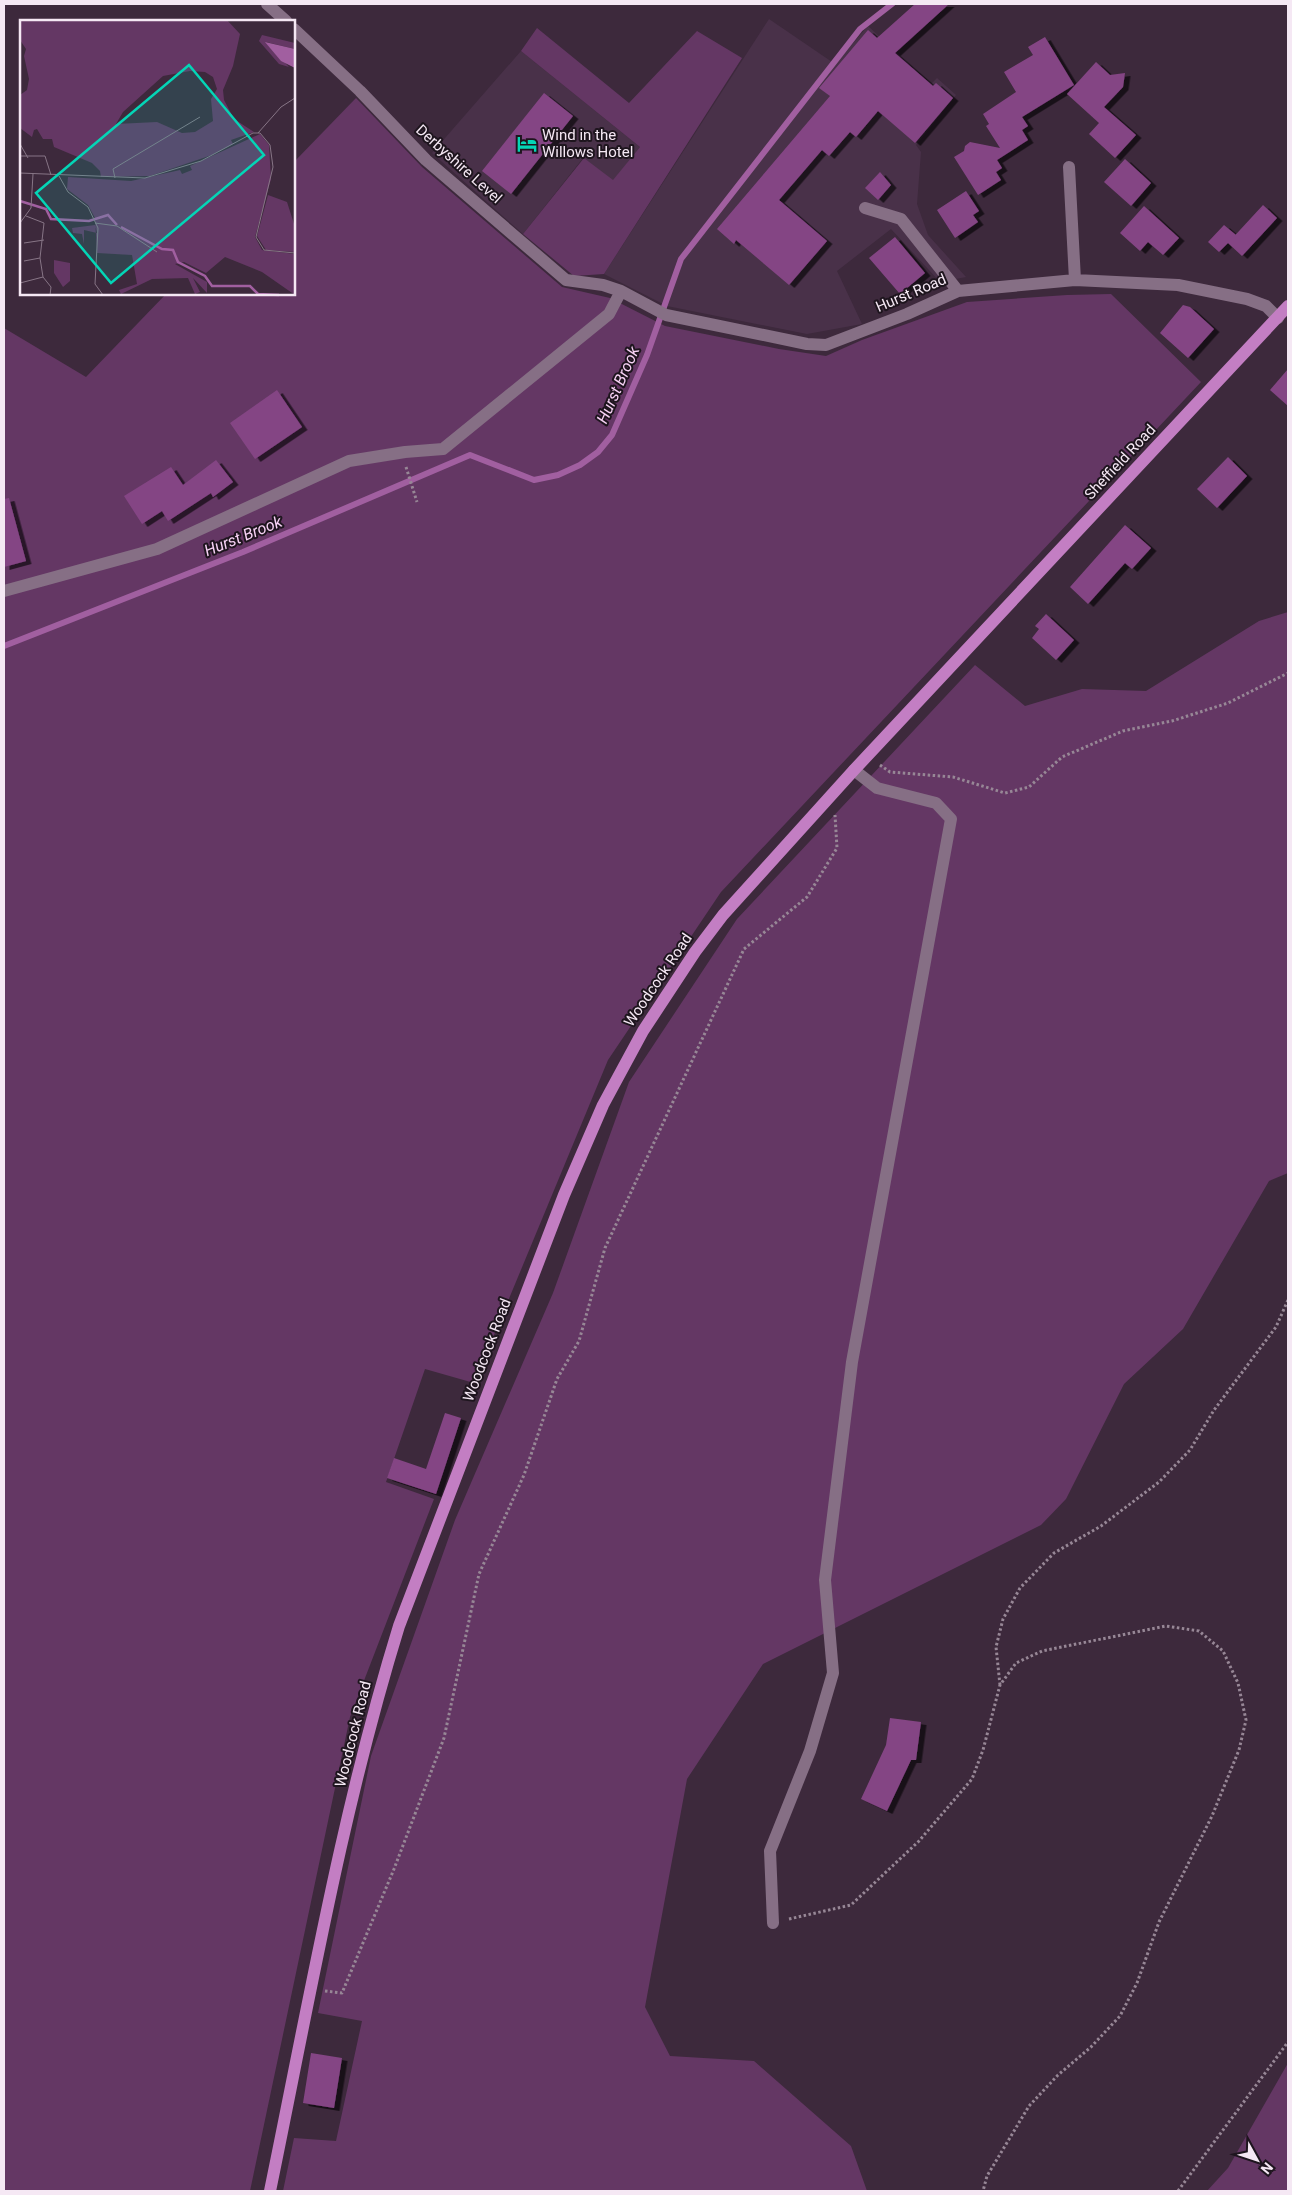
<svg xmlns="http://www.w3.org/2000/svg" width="1292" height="2195" viewBox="0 0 1292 2195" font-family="Roboto,sans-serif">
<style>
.built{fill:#493149}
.green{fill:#643764}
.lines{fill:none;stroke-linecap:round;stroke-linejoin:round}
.stream{stroke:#a15fa0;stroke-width:6}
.building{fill:#844584;filter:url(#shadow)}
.path{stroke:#978796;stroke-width:3;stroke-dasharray:2.5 2.5;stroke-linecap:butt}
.minor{stroke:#866f85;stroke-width:12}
.major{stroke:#c37ec3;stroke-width:12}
.labels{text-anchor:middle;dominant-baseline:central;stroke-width:4;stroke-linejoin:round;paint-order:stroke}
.poi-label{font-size:15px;fill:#f5e8f4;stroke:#1e151e;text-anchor:start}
.street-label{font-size:15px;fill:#f5e8f4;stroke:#1e151e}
.water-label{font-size:16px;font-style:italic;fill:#f7d2f5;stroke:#1e151e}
.inset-river{fill:none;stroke:#a15fa0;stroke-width:2.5}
.inset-road{fill:none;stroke:#877586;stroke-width:1}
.view{fill:#04d5b6;fill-opacity:0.15;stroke:#04d5b6;stroke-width:2.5}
.inset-edge{fill:none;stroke:#f5e8f4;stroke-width:2.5}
</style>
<defs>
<filter id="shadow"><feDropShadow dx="5.5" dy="3" stdDeviation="0" flood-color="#0009"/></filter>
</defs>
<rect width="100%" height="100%" fill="#3d293c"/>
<!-- built -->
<path class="built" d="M769 19 835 64 868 26 931 84 937 78 956 95 916 145 921 152 917 204 928 235 966 277 940 282 891 229 837 271 862 324 807 334 667 306 604 274Z
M521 51 640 147 613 181 583 158 523 234 432 153Z"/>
<!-- green -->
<path class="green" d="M537 28 629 103 697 31 742 58 604 274 574 276 523 234 584 158 613 180 640 147 521 51Z
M356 98 422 167 562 287 610 298 665 326 779 349 826 356 862 340 967 302 1067 295 1111 294 1201 382 721 892 608 1060 474 1383 425 1369 386 1482 434 1499 350 1717 250 2191H4V328L86 377 166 294H294V162Z
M1288 612V1173L1269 1181 1183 1329 1124 1384 1066 1499 1041 1525 763 1664 687 1779 645 2007 670 2056 754 2061 851 2146 867 2191H283L294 2138 336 2141 362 2021 318 2013 371 1756 455 1520 553 1293 629 1082 737 919 975 665 1025 706 1082 689 1146 691 1259 621Z
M1288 2063V2191H1207L1228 2168Z"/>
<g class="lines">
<!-- stream -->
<path class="stream" d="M4 646 243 552 470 455 534 480 558 475 580 465 598 452 612 435 647 355 681 259 860 29 892 4"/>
</g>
<!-- building -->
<path class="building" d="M915 4H949L895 53 933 86 936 83 953 98 915 143 878 111 856 137 850 132 829 156 822 150 779 200 827 241 789 285 736 240 734 244 717 229 830 96 819 88 868 30 877 38Z
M1045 37 1074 85 1022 117 1028 126 1022 130 1028 140 997 160 1002 168 996 172 1001 180 978 195 954 157 964 151 965 146 970 142 1000 148 986 126 989 124 983 114 1016 92 1004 72 1033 55 1028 47Z
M1096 62 1110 75 1125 73 1123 87 1104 107 1136 135 1115 158 1089 134 1099 123 1067 94Z
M544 93 573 116 511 194 482 171Z
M1125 159 1151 183 1131 206 1104 182Z
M880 172 891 185 878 200 865 188Z
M966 191 979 211 973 215 978 222 955 238 937 210Z
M1263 205 1277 218 1242 256 1228 243Z
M1144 206 1179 238 1163 255 1148 242 1140 251 1120 233Z
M1224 225 1236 235 1219 252 1208 242Z
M895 237 925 273 900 294 869 258Z
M1183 305 1190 307 1214 329 1188 358 1160 333Z
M1288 369V406L1270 390Z
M277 390 302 427 255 459 230 423Z
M1228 457 1247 476 1217 508 1197 489Z
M216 460 233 482 213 497 211 493 168 521 162 511 142 524 124 496 171 467 183 485Z
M9 498 26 561 4 567V499Z
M1125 525 1151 548 1132 569 1125 563 1088 604 1070 587Z
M1046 614 1074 640 1056 660 1032 638 1039 629 1035 626Z
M445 1413 461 1418 436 1494 387 1478 394 1458 426 1469Z
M890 1718 921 1722 916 1760H911L887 1811 861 1799 886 1745Z
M311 2053 342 2058 334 2108 303 2103Z"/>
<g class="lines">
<!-- path -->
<path class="path" d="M406 467 417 502
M880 765 890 772 953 777 1005 793 1029 787 1062 757 1123 731 1172 721 1228 703 1288 673
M1000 1685 996 1647 1003 1619 1020 1588 1054 1553 1101 1526 1159 1482 1190 1450 1214 1410 1276 1327 1288 1300
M789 1919 851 1905 919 1841 972 1779 983 1750 1000 1685 1016 1663 1042 1651 1166 1626 1199 1631 1223 1651 1238 1683 1246 1720 1239 1750 1212 1816 1159 1922 1137 1983 1120 2016 1091 2047 1058 2075 1029 2106 987 2176 983 2191
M325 1991 342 1993 394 1869 444 1738 479 1574 524 1475 557 1379 579 1341 605 1248 744 949 807 897 837 848 835 815
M1178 2191 1288 2042"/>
<!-- minor -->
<path class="minor" d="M267 4 286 21
M294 29 360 91 426 160 566 280 603 285 621 291 666 315 807 344 826 345 907 314 958 291 1075 280 1178 285 1247 299 1266 306 1278 318
M1069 167 1075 280
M865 208 901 219 958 291
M4 591 157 549 349 461 405 452 443 449 609 314 621 291
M773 1923 770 1851 810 1751 833 1673 825 1580 852 1362 951 819 936 803 877 788 854 770"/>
<!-- major -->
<path class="major" d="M270 2191C309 2002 342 1810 399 1626L564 1195 603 1105 643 1031 695 952 723 915 854 770 1288 306"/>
</g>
<!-- icons -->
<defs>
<symbol id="hotel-bare" viewBox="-9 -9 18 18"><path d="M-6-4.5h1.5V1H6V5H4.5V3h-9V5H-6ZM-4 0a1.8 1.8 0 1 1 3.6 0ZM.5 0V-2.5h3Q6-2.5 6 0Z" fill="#04d5b6" stroke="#1e151e" stroke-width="2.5" paint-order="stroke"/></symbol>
</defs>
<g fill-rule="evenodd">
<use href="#hotel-bare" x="513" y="130" width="28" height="28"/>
</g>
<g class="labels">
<!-- poi labels -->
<g class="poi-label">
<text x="542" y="135">Wind in the<tspan x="542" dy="17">Willows Hotel</tspan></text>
</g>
<!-- street labels -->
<g class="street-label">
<text transform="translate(459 164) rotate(42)">Derbyshire Level</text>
<text transform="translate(911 293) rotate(-23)">Hurst Road</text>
<text transform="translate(1120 462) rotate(-47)">Sheffield Road</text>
<text transform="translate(658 980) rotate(-56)">Woodcock Road</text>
<text transform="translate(487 1350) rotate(-69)">Woodcock Road</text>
<text transform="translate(353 1734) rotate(-76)">Woodcock Road</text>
</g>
<!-- water labels -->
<g class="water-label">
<text transform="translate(618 385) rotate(-66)">Hurst Brook</text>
<text transform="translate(243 536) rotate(-22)">Hurst Brook</text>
</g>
</g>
<!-- overview -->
<g transform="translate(20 20)">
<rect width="275" height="275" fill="#3d293c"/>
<path d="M0 0H207L220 14 213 46 203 70 204 80 214 99 234 112 211 120 213 124 192 135 130 156 81 157 80 151 72 143 34 127 32 119H23L17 109 14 110 12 117 0 108V75L7 70 9 59 4 36 6 29 0 20ZM170 51 185 52 193 57 197 69 191 79 193 101 175 112 162 113 137 102 96 104 103 92 143 56ZM242 15 275 23V29L246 22 269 47 259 44 239 21ZM240 114 249 125 251 159 235 217 242 230 275 234V275L242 252 205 237 186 253 164 242 155 244 187 262V273L173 258 180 272 175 274 168 258 132 259 101 274 99 270 117 264 112 235 77 233 75 198 68 185 47 169 48 157 111 161 160 150 162 154 172 150 170 146ZM248 175 267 182 275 207V232L246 230 237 216ZM75 205 77 213 64 210V224L62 214 53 213 52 208ZM34 240 50 243V261L43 267 34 253Z" fill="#643764" fill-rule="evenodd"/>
<path d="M245 22 275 29V48L261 41Z" fill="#a15fa0"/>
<path class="inset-river" d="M0 181 26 189 31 199 69 201 88 195 97 205M101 207 142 229 153 230 158 242 185 256 192 266H230L238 274 259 275"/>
<path class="inset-road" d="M238 113 261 87 275 78M0 124 8 138M0 136H25L31 155M0 153 125 158 181 141 233 113H240L250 125 253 147 236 217 244 230 275 233M39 156 48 172 68 187 78 208 75 264 83 275M95 158 93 149 180 97M6 196 24 203 20 238 23 257 31 267 30 275M0 203 11 188 13 154M75 203 97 206 137 232M4 223 24 220M4 241 20 238M0 263 23 257"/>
<path class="view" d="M169 45 244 135 91 263 16 173Z"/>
<rect width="275" height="275" class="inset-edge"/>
</g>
<!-- border -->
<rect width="1292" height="2195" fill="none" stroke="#f5e8f4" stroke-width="10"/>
<!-- north arrow -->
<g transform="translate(1257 2160) rotate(130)" stroke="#1e151e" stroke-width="4" paint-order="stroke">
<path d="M0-4L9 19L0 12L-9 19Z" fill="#f5e8f4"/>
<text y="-8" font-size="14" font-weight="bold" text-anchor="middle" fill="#f5e8f4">N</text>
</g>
</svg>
